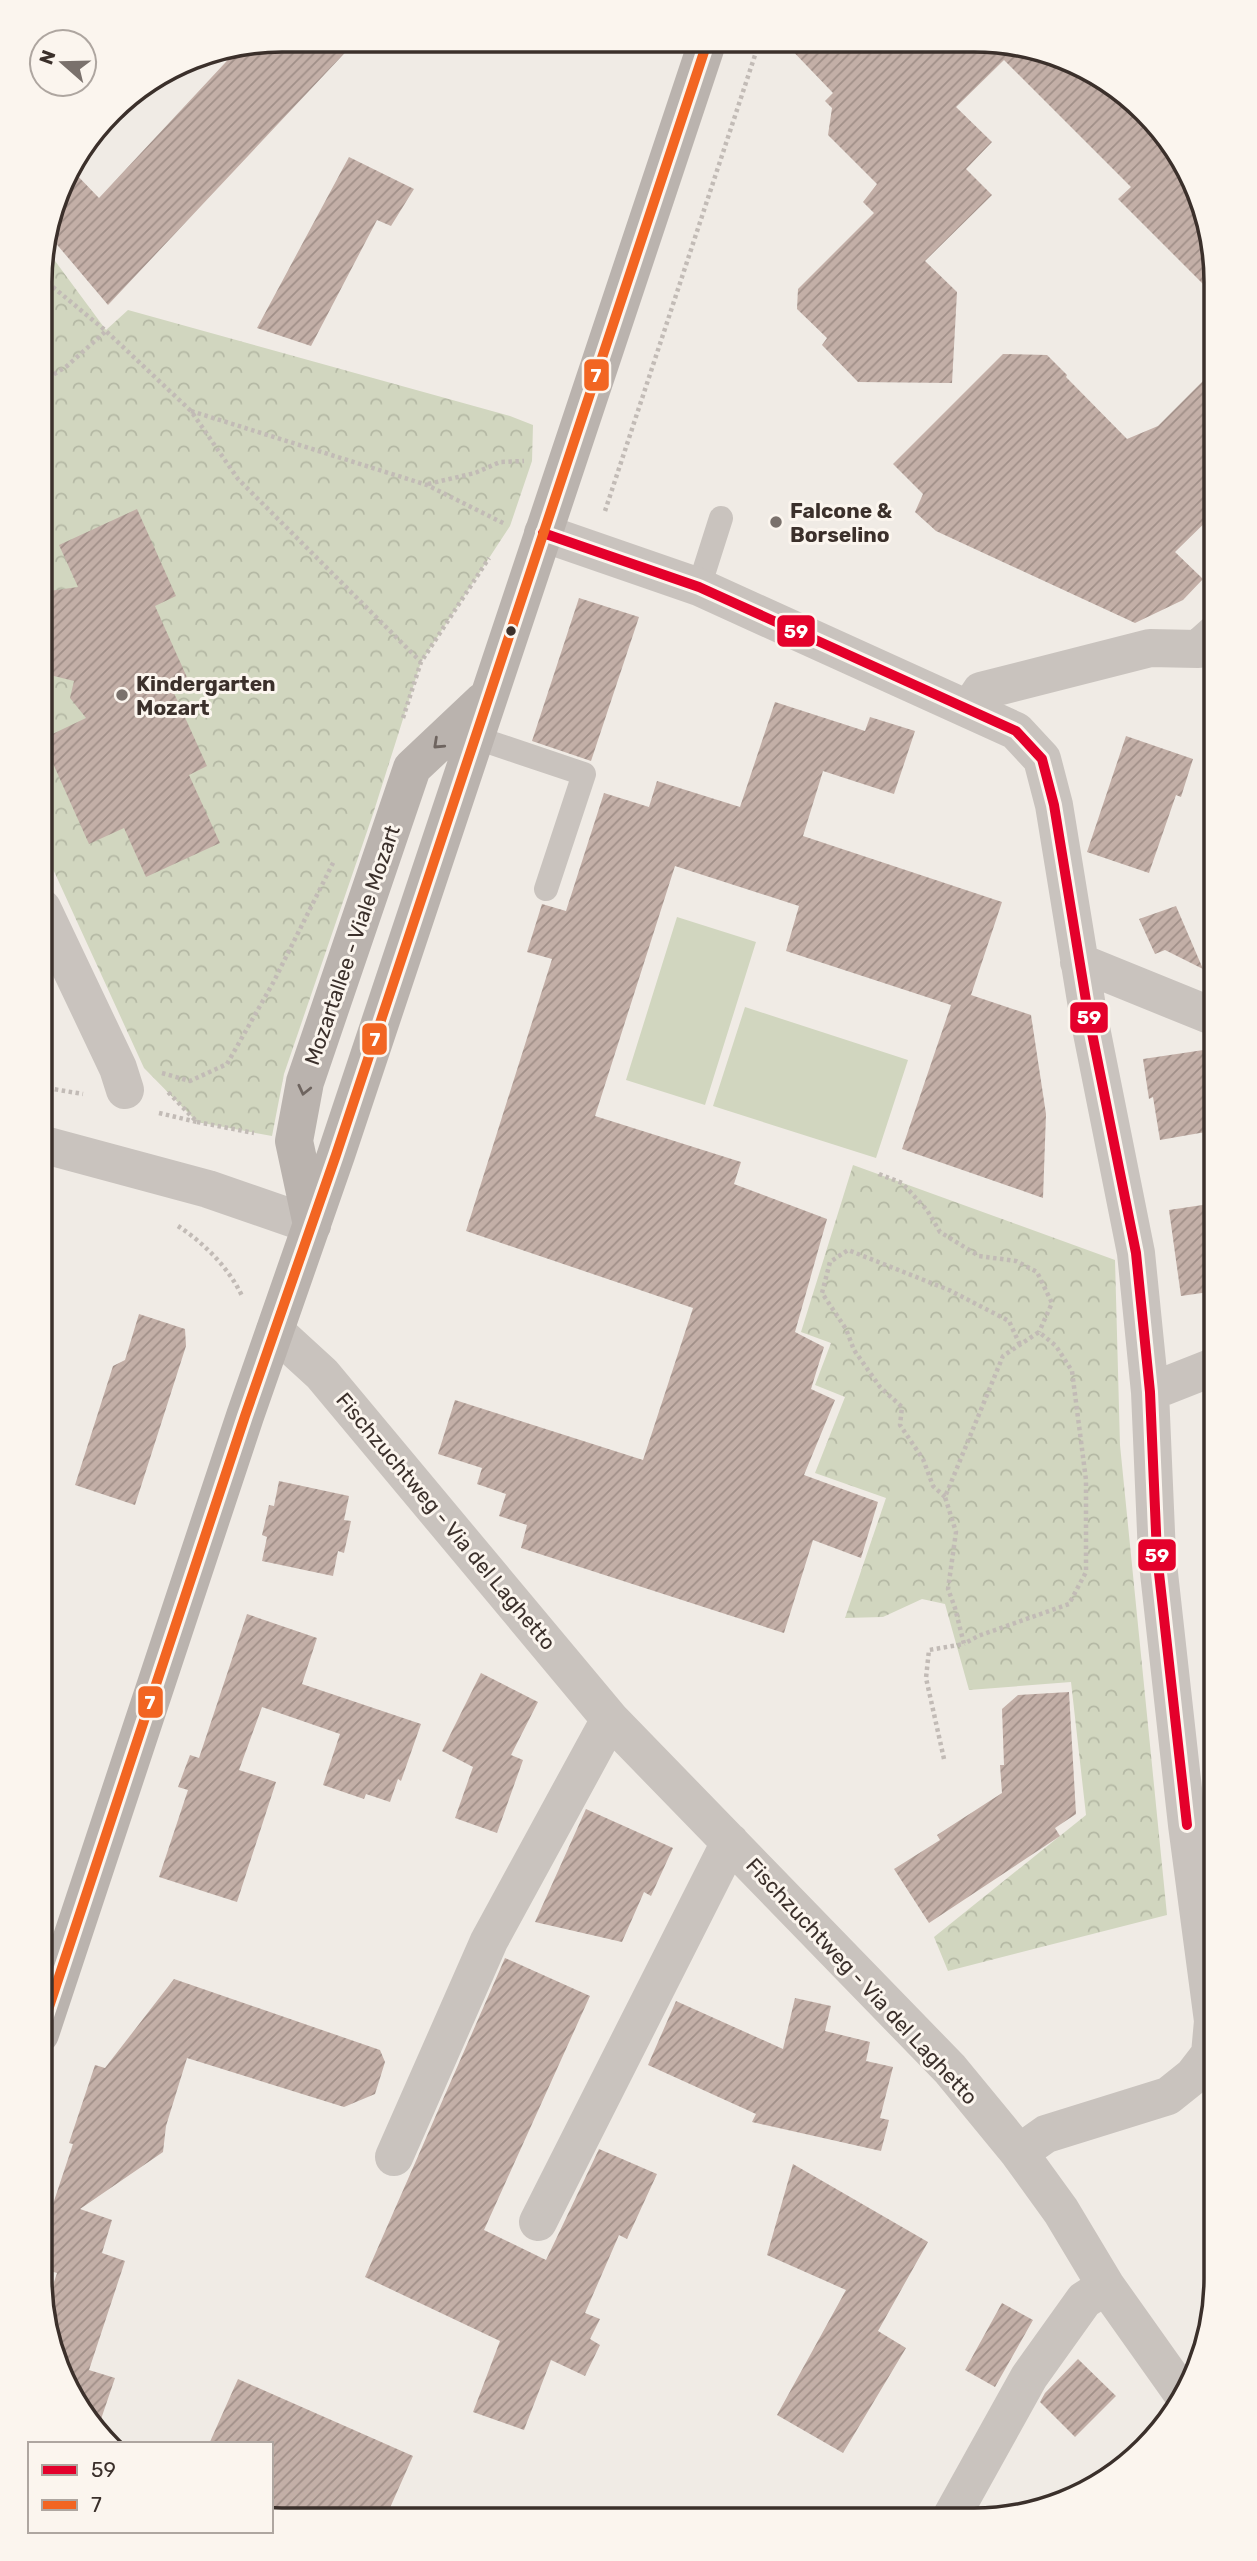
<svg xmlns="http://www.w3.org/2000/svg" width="1257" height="2561" viewBox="0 0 1257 2561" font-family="Rubik,sans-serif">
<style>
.park{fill:url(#park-crowns)}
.pitch{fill:#d1d6bf}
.building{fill:url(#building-hatch)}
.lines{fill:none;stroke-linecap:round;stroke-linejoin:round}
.path{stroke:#c2bbb6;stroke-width:4.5;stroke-dasharray:3.5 3.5;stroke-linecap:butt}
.lane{stroke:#c9c3be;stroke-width:24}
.street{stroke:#c9c3be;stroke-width:38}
.secondary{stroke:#bab3ae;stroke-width:38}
.bus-1-casing{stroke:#fbf5ee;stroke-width:16}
.bus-2-casing{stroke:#fbf5ee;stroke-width:16}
.bus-1{stroke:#e4002b;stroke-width:10}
.bus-2{stroke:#f26522;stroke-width:10}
.oneway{stroke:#6e645f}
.poi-dot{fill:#7a716c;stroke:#fbf5ee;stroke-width:2.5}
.bus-dot{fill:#3b302b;stroke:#fbf5ee;stroke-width:2.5}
.labels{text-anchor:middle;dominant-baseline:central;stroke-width:6;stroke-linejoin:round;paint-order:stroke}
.poi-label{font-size:21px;font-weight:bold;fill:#3b302b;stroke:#fbf5ee;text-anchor:start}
.street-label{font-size:21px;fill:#3b302b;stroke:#fbf5ee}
.rim{fill:none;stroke:#3b302b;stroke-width:3.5}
.line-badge{stroke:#fbf5ee;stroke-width:2.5}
.badge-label{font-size:19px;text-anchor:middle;font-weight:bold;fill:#fff}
</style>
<defs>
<pattern id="park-crowns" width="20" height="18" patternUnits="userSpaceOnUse" patternTransform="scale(1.75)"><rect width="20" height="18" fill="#d1d6bf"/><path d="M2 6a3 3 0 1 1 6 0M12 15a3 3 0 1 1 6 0" fill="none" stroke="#b4b8a4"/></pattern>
<pattern id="building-hatch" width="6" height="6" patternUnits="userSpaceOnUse" patternTransform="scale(1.75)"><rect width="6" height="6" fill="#c3afa7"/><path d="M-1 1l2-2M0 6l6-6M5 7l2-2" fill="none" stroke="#a08f88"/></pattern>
</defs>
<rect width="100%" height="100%" fill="#f0ebe5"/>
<!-- park -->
<path class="park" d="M44 246 106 330 128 310 510 416 533 425 532 461 510 526 421 662 373 814 284 1074 272 1136 197 1122 144 1068 42 845Z
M853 1165 1115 1260 1120 1445 1167 1915 948 1971 934 1937 1086 1815 1071 1682 969 1690 945 1604 922 1599 883 1617 845 1618 886 1498 815 1473 845 1397 815 1385 831 1343 801 1332Z"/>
<!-- pitch -->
<path class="pitch" d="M677 917 756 942 705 1105 626 1080Z
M745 1007 908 1060 876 1158 713 1106Z"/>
<!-- building -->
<path class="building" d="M283 40 356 41 108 305 48 234 65 175 71 169 99 198 238 49Z
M785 43 1021 45 1134 100 1204 205 1217 283V298L1118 199 1131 187 1004 60 956 107 992 142 966 169 992 195 925 261 957 292 952 383 858 382 822 345 827 338 797 309 798 289 874 213 863 202 877 184 828 135 832 108 825 101 833 93Z
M349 157 414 189 391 226 377 220 311 346 257 328Z
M1003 354 1047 355 1067 375 1066 377 1127 439 1158 426 1217 367V511L1175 552 1203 579 1183 600 1135 623 936 531 915 512 923 494 893 464Z
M137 509 176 596 155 606 190 684 173 691 207 766 189 775 220 843 146 877 124 828 89 844 42 739 86 718 70 698 74 681 42 673V592L78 587 59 545Z
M579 598 639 617 591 761 532 741Z
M775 702 865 731 870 717 915 731 894 794 823 771 803 836 1002 902 971 995 1031 1015 1046 1114 1043 1198 902 1149 951 1005 786 951 799 906 675 866 595 1116 741 1162 734 1184 827 1219 795 1332 824 1347 811 1389 835 1400 804 1475 878 1502 861 1558 813 1540 784 1633 521 1548 527 1525 499 1516 506 1494 477 1484 482 1468 438 1454 455 1400 643 1460 693 1308 466 1231 552 959 527 952 542 904 566 911 604 793 649 807 657 781 740 807Z
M1126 736 1193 759 1181 797 1176 795 1149 873 1087 852Z
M1176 906 1203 969 1165 950 1155 954 1139 919Z
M1217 1048V1130L1160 1140 1153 1097 1149 1099 1143 1059Z
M1216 1203V1291L1181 1296 1169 1210Z
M139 1314 185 1329 186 1346 135 1505 75 1485 113 1366 125 1360Z
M279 1481 349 1496 344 1520 351 1521 344 1553 338 1551 333 1576 262 1561 267 1537 262 1535 269 1505 274 1506Z
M247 1614 317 1638 302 1684 421 1724 401 1781 398 1779 390 1802 366 1794 364 1799 323 1785 340 1734 262 1707 239 1770 276 1782 237 1902 159 1877 188 1790 178 1787 190 1755 199 1758Z
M481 1673 538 1702 511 1755 523 1760 497 1833 455 1818 473 1767 442 1751Z
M1069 1692 1076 1814 1055 1828 1060 1836 929 1923 894 1869 940 1840 937 1835 1002 1793 1000 1765H1004L1002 1709 1018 1695Z
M586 1809 673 1848 651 1896 644 1892 622 1942 535 1922Z
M505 1958 590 1996 484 2230 546 2260 599 2149 657 2174 627 2239 619 2235 585 2313 600 2319 590 2339 600 2345 585 2376 551 2360 524 2430 473 2412 500 2341 365 2277Z
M174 1979 380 2050 385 2062 375 2094 344 2107 187 2058 166 2126 163 2152 80 2209 112 2220 102 2253 125 2261 89 2370 115 2378 99 2425 53 2356 45 2309 57 2273 40 2268V2243L73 2144 69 2143 95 2065 105 2068Z
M795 1998 831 2006 825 2031 870 2042 866 2061 893 2067 880 2118 889 2120 881 2151 752 2122 756 2114 648 2065 676 2001 783 2049Z
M793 2164 928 2242 878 2331 906 2348 843 2453 777 2415 846 2290 767 2255Z
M1002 2303 1033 2320 995 2387 965 2370Z
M1078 2359 1116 2396 1075 2437 1040 2402 1045 2393Z
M238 2379 413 2456 385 2519H300L271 2506V2444H209Z"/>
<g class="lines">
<!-- path -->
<path class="path" d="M42 278 106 331 191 411 238 479 421 662
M42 382 67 366 106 331
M191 411 427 485 505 524
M428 484 475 473 500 462 524 461
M605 511 759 43
M403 718 421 662 489 558
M42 852 49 867
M162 1073 190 1081 227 1064 273 983 334 861
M41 1087 83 1094
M159 1113 197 1122 166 1090
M197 1122 254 1133
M879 1174 902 1183 927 1210 940 1232 979 1256 1016 1261 1037 1272 1052 1303 1039 1332
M178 1226C204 1243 229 1268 242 1296
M945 1497 933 1486 923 1459 900 1425 902 1407 880 1387 854 1350 846 1329 822 1293 830 1262 848 1250 949 1290 1009 1321 1020 1345
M944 1759 926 1678 929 1650 964 1644 955 1608 948 1589 956 1532 945 1497 1003 1356 1039 1332 1056 1346 1072 1371 1086 1480V1572L1069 1604 978 1636 964 1644"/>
<!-- lane -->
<path class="lane" d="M699 587 721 518
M474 737 584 774 546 889"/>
<!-- street -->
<path class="street" d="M543 533 699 587 1016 731 1042 759 1054 805 1088 1013 1136 1253 1150 1392 1157 1555 1187 1825
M969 709 981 691 1150 648 1198 649 1217 632
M42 908 118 1068 125 1090
M1079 962 1217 1018
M41 1144 208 1189 312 1225
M275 1331 322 1374 610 1719 950 2069 1019 2153 1061 2211 1106 2286 1184 2396
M1150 1392 1216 1366
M1019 2153 1046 2134 1168 2096 1193 2076 1210 2054 1213 2021 1187 1825 1216 1818
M394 2157 489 1941 610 1719
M538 2222 730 1842
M949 2521 1029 2377 1084 2300 1106 2286"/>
<!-- secondary -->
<path class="secondary" d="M312 1225 294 1141 305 1082 412 768 483 701
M40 2034 245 1416 336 1155 707 43"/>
<defs>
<path id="bus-1" d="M543 533 699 587 1016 731 1042 759 1054 805 1088 1013 1136 1253 1150 1392 1157 1555 1187 1825"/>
<path id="bus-2" d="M40 2034 245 1416 336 1155 707 43"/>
</defs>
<!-- bus-1 casing -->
<use href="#bus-1" class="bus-1-casing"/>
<!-- bus-2 casing -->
<use href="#bus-2" class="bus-2-casing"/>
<!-- bus-1 -->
<use href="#bus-1" class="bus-1"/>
<!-- bus-2 -->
<use href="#bus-2" class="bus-2"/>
</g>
<!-- one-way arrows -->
<defs><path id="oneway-chevron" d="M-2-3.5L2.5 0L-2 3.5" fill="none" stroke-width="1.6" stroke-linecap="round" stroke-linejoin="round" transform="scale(1.75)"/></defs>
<g class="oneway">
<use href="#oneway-chevron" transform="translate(438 744) rotate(137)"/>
<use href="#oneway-chevron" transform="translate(304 1090) rotate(103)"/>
</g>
<!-- markers -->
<g class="poi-dot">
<circle cx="776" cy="522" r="7"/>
<circle cx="122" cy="695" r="7"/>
</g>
<circle class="bus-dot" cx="511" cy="631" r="6"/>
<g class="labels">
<!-- poi labels -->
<g class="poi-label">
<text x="790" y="510">Falcone &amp;<tspan x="790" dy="24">Borselino</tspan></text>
<text x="136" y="683">Kindergarten<tspan x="136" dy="24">Mozart</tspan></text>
</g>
<!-- street labels -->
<g class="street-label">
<text transform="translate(352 945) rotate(-71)">Mozartallee - Viale Mozart</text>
<text transform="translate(446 1521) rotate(50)">Fischzuchtweg - Via del Laghetto</text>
<text transform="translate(862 1981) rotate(47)">Fischzuchtweg - Via del Laghetto</text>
</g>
</g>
<!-- crop -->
<path d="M0 0H1257V2561H0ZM282 52H974A230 230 0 0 1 1204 282V2278A230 230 0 0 1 974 2508H282A230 230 0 0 1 52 2278V282A230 230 0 0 1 282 52Z" fill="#fbf5ee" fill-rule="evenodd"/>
<path class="rim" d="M282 52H974A230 230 0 0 1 1204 282V2278A230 230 0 0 1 974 2508H282A230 230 0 0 1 52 2278V282A230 230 0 0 1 282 52Z"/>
<g class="line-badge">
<rect x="583" y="358" width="27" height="34" rx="7" fill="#f26522"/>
<rect x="776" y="614" width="40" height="34" rx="7" fill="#e4002b"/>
<rect x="1069" y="1001" width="40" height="33" rx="7" fill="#e4002b"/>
<rect x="361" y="1022" width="27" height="34" rx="7" fill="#f26522"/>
<rect x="1137" y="1538" width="40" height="34" rx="7" fill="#e4002b"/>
<rect x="137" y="1685" width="27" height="34" rx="7" fill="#f26522"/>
</g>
<g class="badge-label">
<text x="596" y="382">7</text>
<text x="796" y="638">59</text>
<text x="1089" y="1024">59</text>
<text x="375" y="1046">7</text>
<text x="1157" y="1562">59</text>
<text x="150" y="1709">7</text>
</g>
<!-- legend -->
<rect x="28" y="2442" width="245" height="91" fill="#fbf5ee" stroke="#aea6a0" stroke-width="2"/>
<rect x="42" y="2465" width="35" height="10" fill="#e4002b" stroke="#aea6a0" stroke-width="2"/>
<text x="91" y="2477" font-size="21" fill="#3b302b">59</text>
<rect x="42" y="2500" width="35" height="10" fill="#f26522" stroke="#aea6a0" stroke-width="2"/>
<text x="91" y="2512" font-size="21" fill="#3b302b">7</text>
<!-- north arrow -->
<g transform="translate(63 63) rotate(290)"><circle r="33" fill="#fbf5ee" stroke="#aea6a0" stroke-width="2"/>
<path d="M0-5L12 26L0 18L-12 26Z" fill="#7a716c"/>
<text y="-10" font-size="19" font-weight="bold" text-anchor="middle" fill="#3b302b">N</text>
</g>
</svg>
